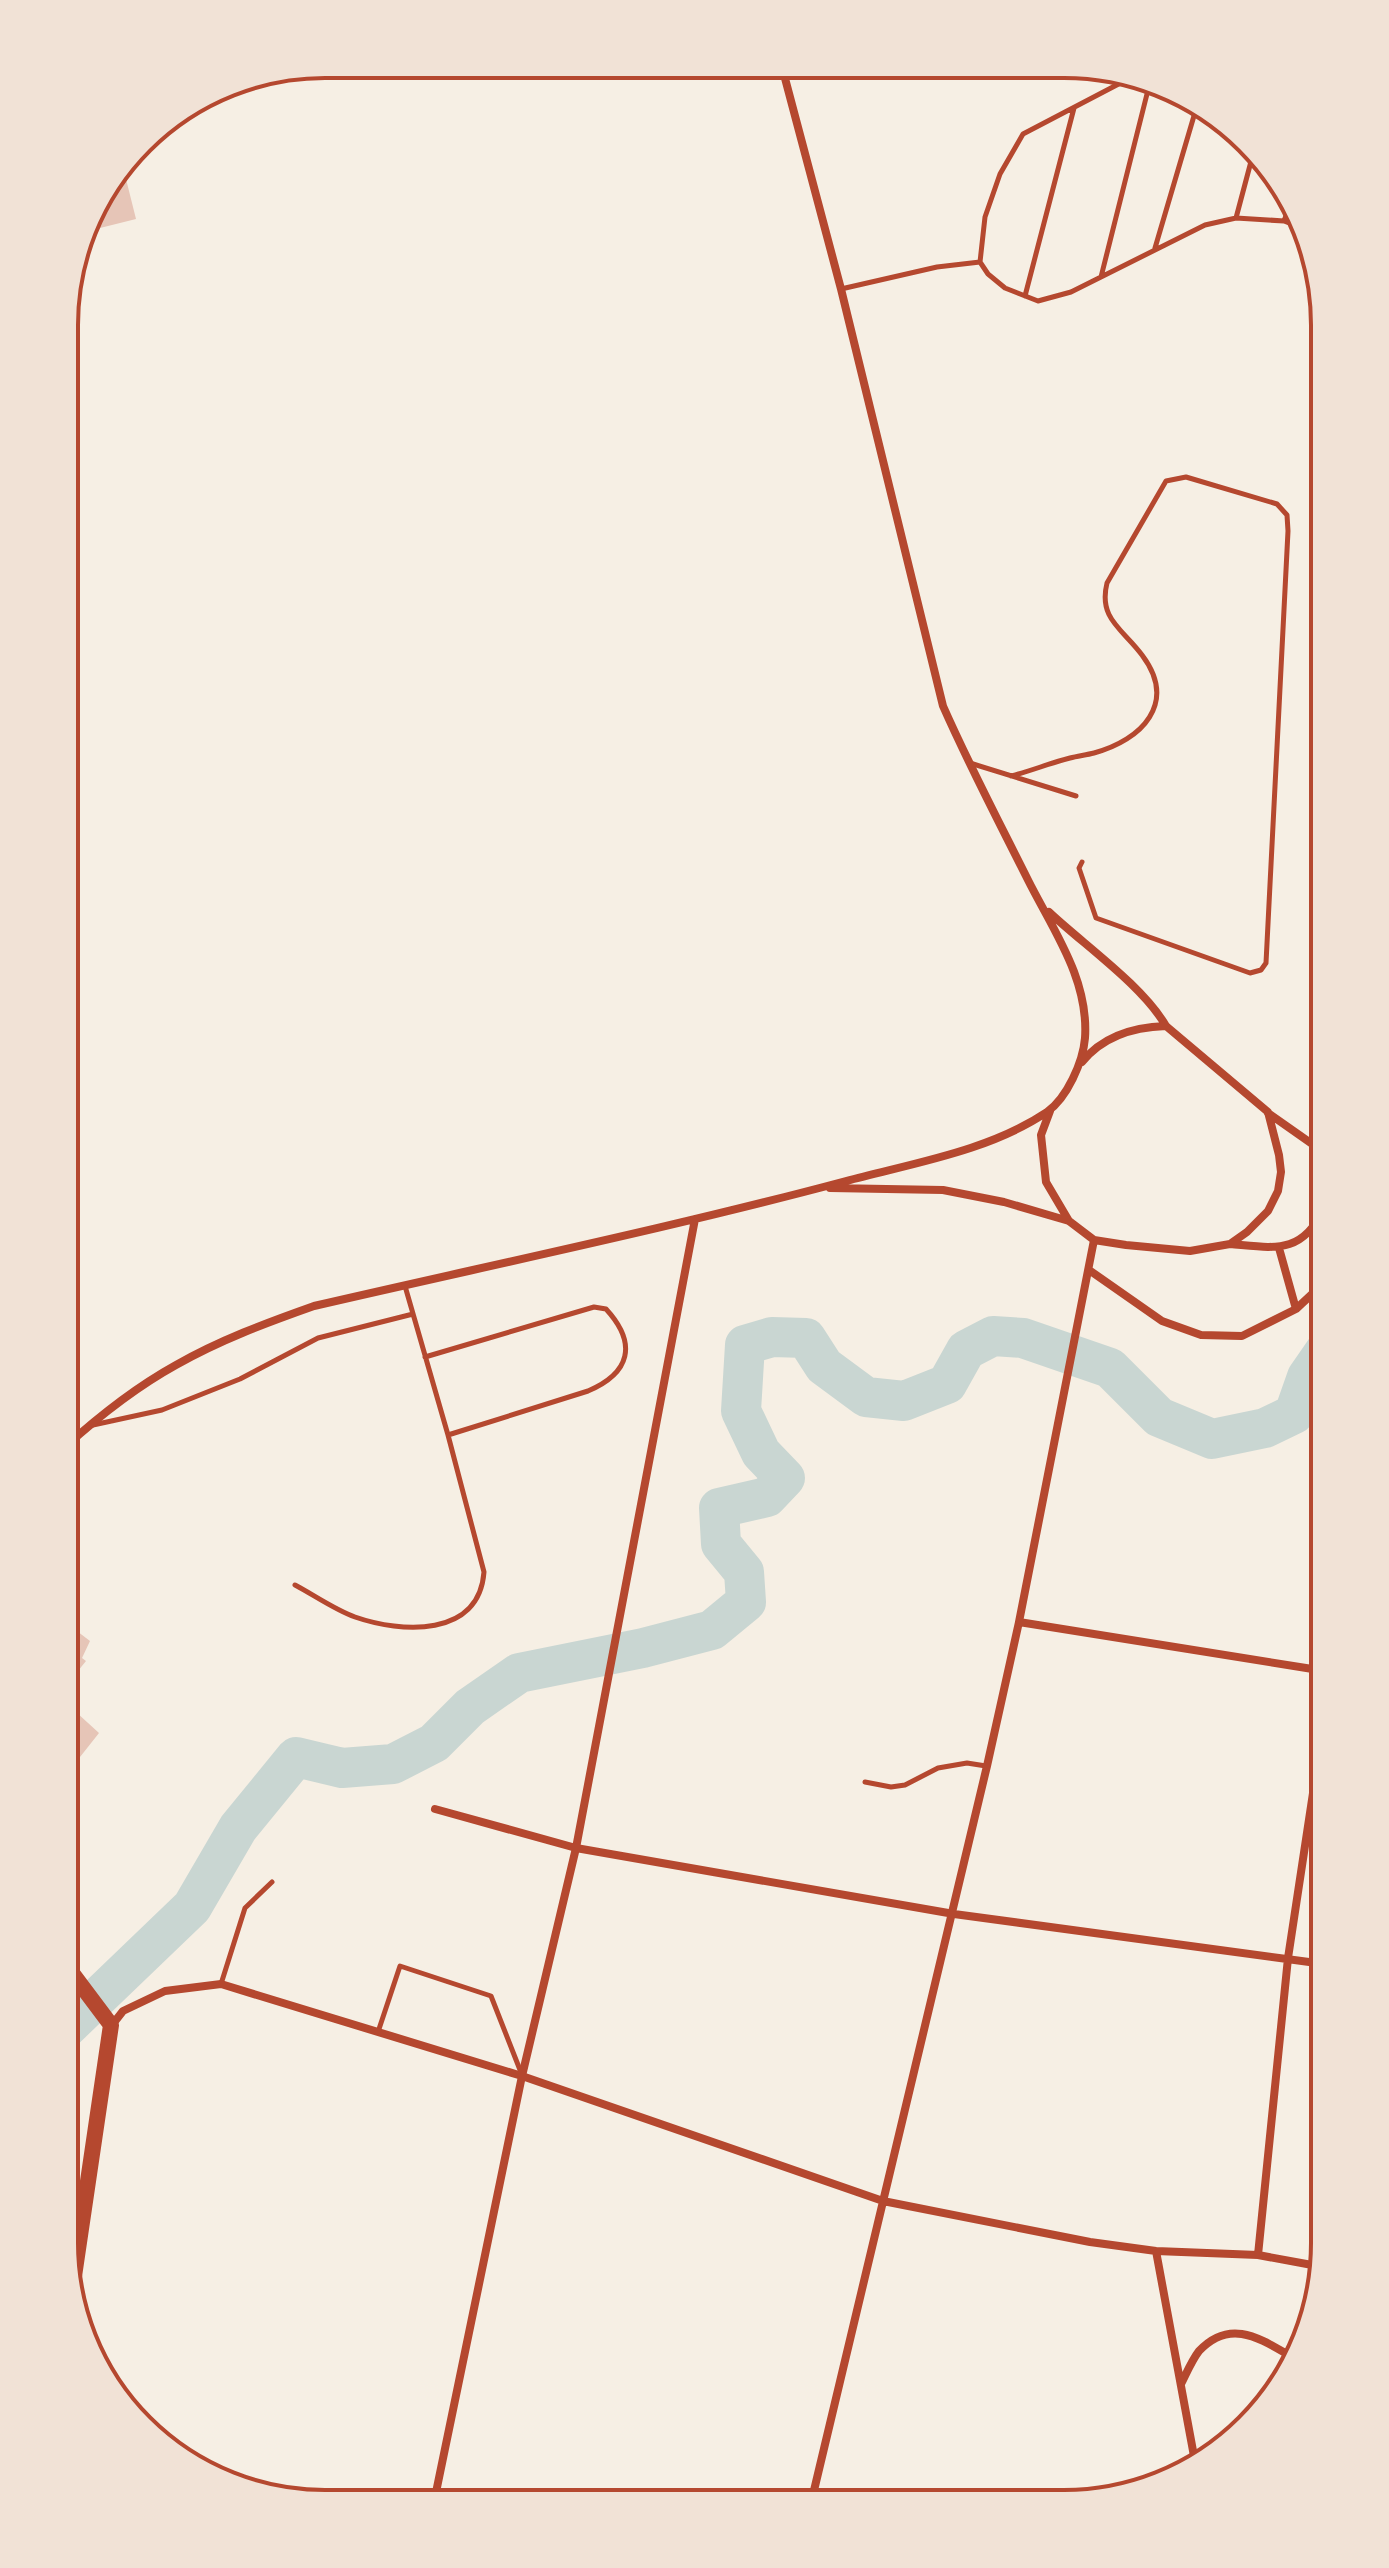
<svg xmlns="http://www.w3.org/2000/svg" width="1389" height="2568" viewBox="0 0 1389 2568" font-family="Poppins,sans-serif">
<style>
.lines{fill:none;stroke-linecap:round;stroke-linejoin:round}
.river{stroke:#c9d6d2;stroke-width:40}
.building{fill:#e6c5b7}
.service{stroke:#b5482f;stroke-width:5}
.minor{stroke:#b5482f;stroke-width:8}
.primary{stroke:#b5482f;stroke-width:16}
.rim{fill:none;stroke:#b5482f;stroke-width:4}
</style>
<rect width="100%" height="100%" fill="#f6efe4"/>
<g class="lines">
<!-- river -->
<path class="river" d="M64 2030 192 1907 238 1828 296 1757 342 1768 393 1764 434 1743 470 1707 519 1673 643 1648 712 1630 746 1602 744 1572 721 1544 719 1508 767 1497 785 1478 761 1453 741 1411 745 1345 772 1337 806 1338 824 1366 866 1397 904 1401 947 1384 966 1350 993 1336 1023 1338 1110 1368 1159 1417 1212 1439 1265 1428 1294 1414 1307 1377 1325 1351"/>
</g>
<!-- building -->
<path class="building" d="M123 167 136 219 84 232 91 209Z
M65 1622 90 1641 82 1658 86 1661 65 1687Z
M65 1702 99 1733 65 1776Z"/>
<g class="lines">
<!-- service -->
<path class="service" d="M1132 77 1023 134 1000 174 985 217 980 262 988 274 1005 288 1038 301 1071 292 1205 225 1236 218 1284 221 1302 228
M1236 218 1253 154
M1284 221 1289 208
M1155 248 1196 109
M1101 277 1149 86
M841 289 937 267 980 262
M1025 296 1074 108
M970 763 1076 796
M1011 776C1031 771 1050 763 1070 758 1078 756 1086 755 1094 753 1142 740 1178 703 1142 655 1123 629 1098 619 1107 583L1166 481 1186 477 1277 504 1287 515 1288 531 1266 963 1261 970 1250 973 1096 918 1079 868 1082 862
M405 1286 448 1435 588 1391C630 1373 638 1344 606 1309L594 1307 425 1357
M93 1425 162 1410 240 1379 318 1338 413 1314
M295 1585C314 1595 335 1610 355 1617 401 1633 479 1638 484 1572L448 1435
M865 1782 891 1787 905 1785 938 1768 967 1763 986 1766
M221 1984 245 1908 272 1882
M378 2032 400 1966 491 1996 522 2075"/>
<!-- minor -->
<path class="minor" d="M1082 1062C1103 1036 1133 1027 1166 1026
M1050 1111 1041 1135 1046 1182 1069 1221
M1268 1113 1325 1153
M830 1188 943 1190 1004 1202 1069 1221 1094 1240 1126 1245 1190 1251 1230 1244 1247 1232 1268 1211 1278 1191 1281 1172 1279 1155 1268 1112 1166 1026C1142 985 1084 945 1049 912
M1230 1244C1276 1248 1301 1255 1325 1208
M1279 1248 1296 1309
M1089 1270 1162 1321 1201 1335 1242 1336 1296 1309 1325 1282
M65 1447C97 1418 138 1386 176 1365 220 1340 266 1323 314 1306 491 1265 670 1228 846 1181 913 1163 989 1151 1047 1112 1067 1098 1083 1062 1085 1038 1089 979 1053 930 1028 880 999 822 969 765 943 706L841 289 782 67
M1019 1622 1325 1671
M435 1809 576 1848 954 1914 1324 1964
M112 2025 123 2011 165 1991 221 1984 522 2076 883 2201 1090 2242 1156 2251 1258 2255 1323 2267
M1156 2251 1196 2467
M1258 2255 1288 1958 1325 1714
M1181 2384C1186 2374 1192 2360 1199 2351 1232 2316 1263 2341 1296 2359
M434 2502 522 2076 576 1848 695 1219
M811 2503 987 1766 1019 1622 1094 1240"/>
<!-- primary -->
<path class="primary" d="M64 1967 72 1973 111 2025 72 2290"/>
</g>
<!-- crop -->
<path d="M0 0H1389V2568H0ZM325 78H1064A247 247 0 0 1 1311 325V2243A247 247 0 0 1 1064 2490H325A247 247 0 0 1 78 2243V325A247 247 0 0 1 325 78Z" fill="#f1e2d6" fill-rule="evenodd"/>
<path class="rim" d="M325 78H1064A247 247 0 0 1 1311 325V2243A247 247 0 0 1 1064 2490H325A247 247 0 0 1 78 2243V325A247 247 0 0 1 325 78Z"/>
</svg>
